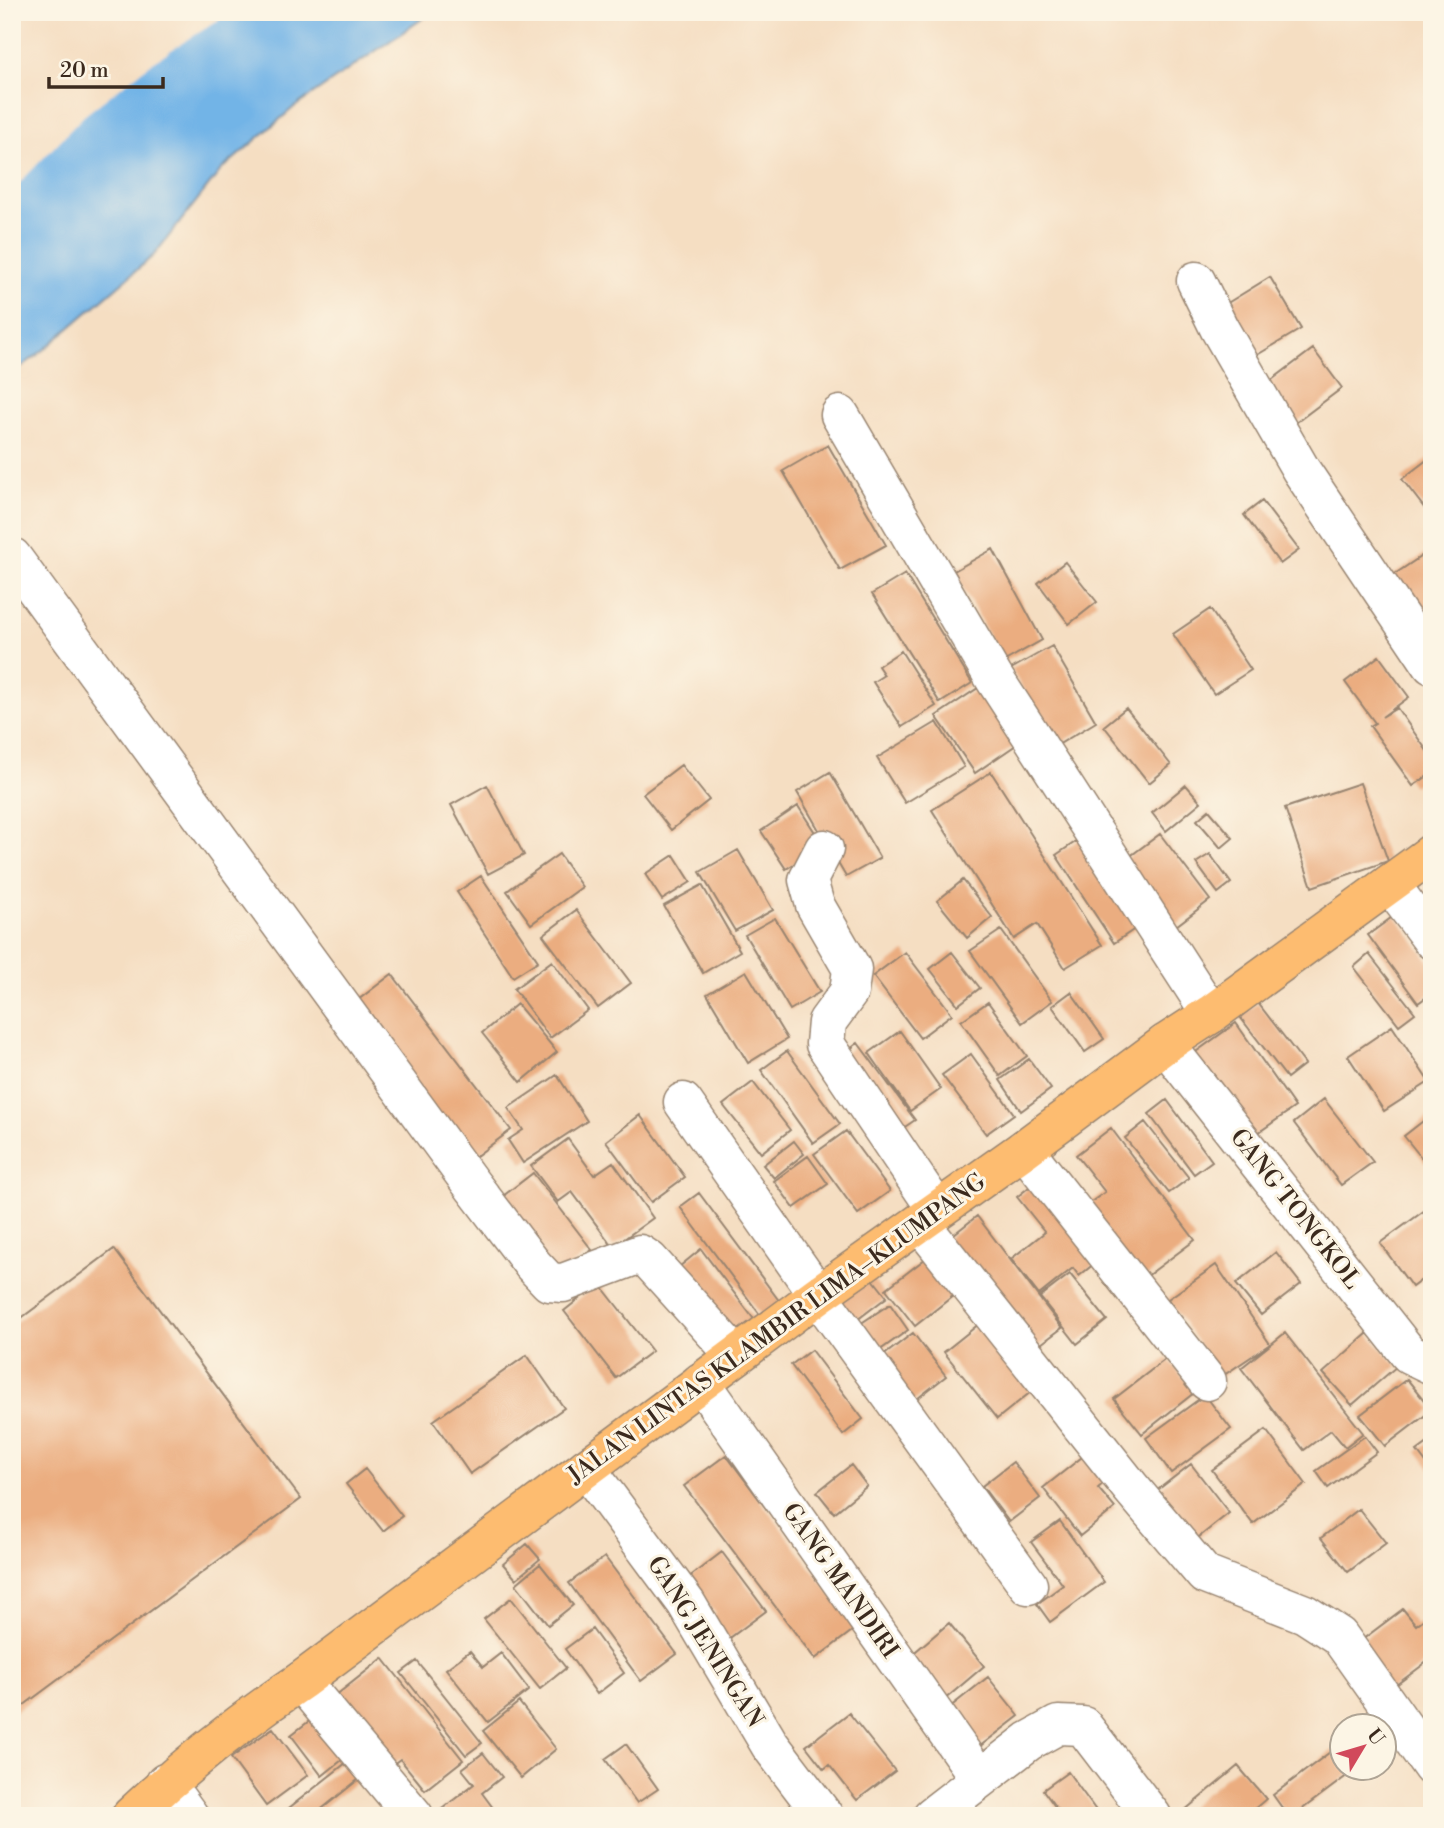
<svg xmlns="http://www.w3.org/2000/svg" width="1444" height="1828" viewBox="0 0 1444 1828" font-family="'Libre Bodoni',serif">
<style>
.water{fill:#72b4e7;stroke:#566f82;stroke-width:2}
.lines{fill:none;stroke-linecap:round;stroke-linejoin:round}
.river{stroke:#72b4e7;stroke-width:68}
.building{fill:#ebad80}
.minor-casing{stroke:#988470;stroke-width:41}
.major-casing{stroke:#988470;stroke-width:41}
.minor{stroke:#fff;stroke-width:38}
.major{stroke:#fdbc70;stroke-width:38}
.labels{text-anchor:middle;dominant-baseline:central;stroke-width:6;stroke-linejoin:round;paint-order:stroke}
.street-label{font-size:24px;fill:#3b2a1e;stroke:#fcf5e5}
</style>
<rect width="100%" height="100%" fill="#fcf5e5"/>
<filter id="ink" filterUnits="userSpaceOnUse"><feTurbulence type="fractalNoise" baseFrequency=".0143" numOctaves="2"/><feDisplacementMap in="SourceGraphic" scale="14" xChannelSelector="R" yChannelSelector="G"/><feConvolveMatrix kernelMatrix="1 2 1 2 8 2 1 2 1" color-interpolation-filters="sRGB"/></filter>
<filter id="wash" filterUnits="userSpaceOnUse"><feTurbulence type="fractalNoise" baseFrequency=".00686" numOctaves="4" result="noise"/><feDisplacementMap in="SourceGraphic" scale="28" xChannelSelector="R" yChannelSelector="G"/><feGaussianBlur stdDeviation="1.57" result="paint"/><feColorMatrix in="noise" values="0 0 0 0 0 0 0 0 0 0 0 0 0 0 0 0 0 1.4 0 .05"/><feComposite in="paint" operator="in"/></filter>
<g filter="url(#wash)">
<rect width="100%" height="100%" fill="#f5dec2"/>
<!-- water -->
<path class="water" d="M278 12H432L293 108 221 170 154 255 45 349 12 374V236L34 215Z"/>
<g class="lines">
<!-- river -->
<path class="river" d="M12 240 107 141 175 88 295 12"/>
</g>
<g id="blocks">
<!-- building -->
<path class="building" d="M1270 277 1301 329 1252 358 1221 307Z
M1313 349 1342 388 1294 424 1265 385Z
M828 445 886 545 840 570 783 471Z
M1432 456V518L1402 479Z
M1262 501 1299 550 1280 564 1244 515Z
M993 549 1042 640 1003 662 954 571Z
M1432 549V610L1411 624 1383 582Z
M1065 562 1097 602 1069 624 1038 583Z
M905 574 972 683 940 703 872 594Z
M1210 609 1251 670 1214 694 1173 634Z
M1052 646 1096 722 1056 746 1011 669Z
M901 651 936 706 902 727 873 682 884 675 878 666Z
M1379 656 1409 697 1382 717 1397 708 1432 758V773L1413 786 1370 726 1375 723 1345 682Z
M978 688 1016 745 975 773 936 716Z
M1126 708 1171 765 1149 783 1104 726Z
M937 722 964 767 905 803 877 758Z
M681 765 709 800 671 830 643 794Z
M830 772 880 858 846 877 797 792Z
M991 772 1102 945 1065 968 1037 924 1014 939 932 810Z
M1360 783 1388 861 1312 887 1285 808Z
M487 785 524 855 488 874 451 805Z
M1186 785 1201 802 1166 831 1152 813Z
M798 806 823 845 786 869 761 831Z
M1209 810 1233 838 1221 848 1197 820Z
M1089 833 1148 920 1114 943 1056 855Z
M1160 834 1210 900 1172 929 1121 863Z
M738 850 773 910 735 931 700 872Z
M559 854 582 887 531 924 507 891Z
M1210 854 1231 883 1218 893 1196 863Z
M674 855 691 882 662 900 645 874Z
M481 876 538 961 513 977 457 892Z
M963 880 992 917 967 938 937 901Z
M702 885 740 951 703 973 664 906Z
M576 910 631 983 598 1008 543 935Z
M1395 915 1432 965V993L1418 1003 1368 935Z
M775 918 820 992 790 1010 745 935Z
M1001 930 1052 1001 1022 1023 970 951Z
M905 952 952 1014 920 1038 873 976Z
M952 952 980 988 958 1005 930 969Z
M1369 954 1415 1013 1399 1025 1354 967Z
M552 961 588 1010 550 1038 514 989Z
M746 971 787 1039 748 1063 707 994Z
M392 974 511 1130 464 1165 345 1010Z
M1071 992 1104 1039 1085 1052 1052 1006Z
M988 1002 1027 1056 1000 1076 961 1021Z
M1258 1003 1305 1064 1287 1078 1240 1017Z
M517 1004 557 1052 521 1082 482 1033Z
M1236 1023 1295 1107 1252 1137 1193 1054Z
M1392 1026 1429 1082 1384 1111 1348 1056Z
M900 1031 941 1089 910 1111 869 1053Z
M858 1043 915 1120 893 1135 837 1059Z
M787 1051 840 1124 813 1143 761 1070Z
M971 1054 1014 1114 986 1134 942 1075Z
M1029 1059 1051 1089 1021 1111 1000 1080Z
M557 1075 587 1121 523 1163 508 1140 523 1130 508 1108Z
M753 1082 790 1130 761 1153 723 1105Z
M1324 1099 1373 1162 1341 1185 1294 1123Z
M1167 1100 1212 1161 1194 1174 1149 1114Z
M1432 1114V1171L1404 1136Z
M640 1115 685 1177 651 1202 606 1141Z
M1145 1122 1189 1178 1169 1193 1125 1138Z
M1111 1128 1195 1240 1139 1282 1084 1207 1105 1192 1076 1155Z
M846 1131 890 1191 858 1214 814 1154Z
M568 1139 594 1175 613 1162 653 1218 613 1247 572 1192 558 1202 531 1166Z
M794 1141 804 1154 774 1178 763 1165Z
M808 1156 828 1184 794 1208 774 1181Z
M533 1173 592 1250 553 1280 494 1203Z
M1044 1175 1106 1254 1079 1276 1073 1268 1039 1295 1011 1259 1045 1232 1017 1197Z
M699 1193 780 1302 761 1316 680 1207Z
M1432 1205V1272L1412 1287 1380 1243Z
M977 1216 1062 1328 1037 1347 940 1245Z
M114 1249 301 1499 12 1714V1325Z
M701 1249 759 1326 736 1344 679 1267Z
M1276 1252 1301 1284 1261 1315 1236 1284Z
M925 1259 954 1295 915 1326 886 1289Z
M1216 1265 1270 1344 1221 1377 1168 1299Z
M1070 1274 1107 1320 1077 1344 1040 1297Z
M872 1278 887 1297 853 1323 839 1303Z
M599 1283 652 1351 616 1378 564 1311Z
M890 1304 908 1330 876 1353 857 1326Z
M979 1324 1032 1391 997 1419 944 1352Z
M913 1333 946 1376 913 1402 879 1359Z
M1285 1333 1363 1433 1345 1447 1331 1430 1304 1450 1241 1368Z
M1368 1333 1397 1366 1352 1405 1323 1373Z
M811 1350 863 1419 843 1435 791 1365Z
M527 1355 564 1408 470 1474 433 1421Z
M1167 1358 1195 1392 1142 1434 1114 1399Z
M1407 1379 1432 1410 1385 1446 1360 1415Z
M1205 1395 1231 1429 1171 1473 1146 1438Z
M1266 1430 1306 1484 1253 1524 1212 1470Z
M1365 1436 1377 1452 1328 1488 1316 1471Z
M1432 1440V1471L1417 1451Z
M1091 1450 1112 1476 1098 1488 1115 1508 1080 1536 1043 1488Z
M726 1455 856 1628 815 1659 684 1486Z
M1013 1462 1040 1498 1009 1522 982 1486Z
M1191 1464 1229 1513 1189 1545 1150 1496Z
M851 1465 867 1486 834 1513 817 1492Z
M365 1469 402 1516 383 1531 346 1484Z
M1359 1509 1386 1543 1348 1572 1321 1538Z
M1060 1521 1104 1582 1050 1622 1037 1604 1063 1585 1031 1542Z
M527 1544 540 1559 516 1579 503 1564Z
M722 1552 766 1611 723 1643 706 1621 716 1614 688 1578Z
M605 1557 677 1654 641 1681 569 1583Z
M540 1564 573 1605 548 1625 516 1584Z
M511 1598 566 1668 540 1689 484 1619Z
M1403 1609 1416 1625 1432 1613V1658L1384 1694 1350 1649Z
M949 1623 984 1666 944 1700 909 1657Z
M592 1629 624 1673 597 1694 565 1649Z
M470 1651 483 1667 501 1653 529 1690 488 1722 446 1669Z
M383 1658 463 1760 425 1790 400 1759 385 1770 330 1700Z
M417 1661 482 1743 466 1755 401 1673Z
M988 1677 1019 1716 975 1750 944 1712Z
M519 1702 556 1749 521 1778 483 1731Z
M321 1712 352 1752 322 1776 291 1735Z
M849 1713 895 1771 857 1800 829 1765 824 1769 806 1746Z
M273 1728 308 1775 266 1806 231 1758Z
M1342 1743V1769H1356L1293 1816H1288L1273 1795Z
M626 1744 658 1789 637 1803 605 1759Z
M483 1753 502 1777 482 1793 499 1816H447L442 1809 474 1784 462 1769Z
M346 1763 359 1779 313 1816H295L289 1808Z
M1238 1766 1266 1799 1246 1816H1178Z
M1068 1772 1100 1816H1062L1043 1790Z"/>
</g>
</g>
<g filter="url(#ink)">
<use href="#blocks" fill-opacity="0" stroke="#988470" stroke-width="2"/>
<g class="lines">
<defs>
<path id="minor" d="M1196 281 1219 328 1301 470 1432 665
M840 415 994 678 1211 1014
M12 557 469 1181 533 1265 549 1282 563 1283 640 1254 649 1260 736 1356
M824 849 808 880 815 905 852 969 849 992 827 1022 825 1044 937 1210
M1390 884 1432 940
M1165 1044 1409 1354 1432 1365
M683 1102 818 1295 1028 1585
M1024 1149 1207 1381
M920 1223 1131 1488 1205 1575 1305 1614 1339 1636 1432 1767
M701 1382 980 1779
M586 1468 686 1603 770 1745 824 1816
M301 1681 414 1816
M165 1783 189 1816
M932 1816 1029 1741 1058 1725 1083 1726 1152 1816"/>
<path id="major" d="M131 1816C184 1766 241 1721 301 1681L818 1295 1024 1149 1165 1044 1211 1014 1432 853"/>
</defs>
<!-- minor casing -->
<use href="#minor" class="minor-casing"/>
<!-- major casing -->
<use href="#major" class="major-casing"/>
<!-- minor -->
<use href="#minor" class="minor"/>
<!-- major -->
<use href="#major" class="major"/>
</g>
</g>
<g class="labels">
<!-- street labels -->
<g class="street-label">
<text transform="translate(1295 1209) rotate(52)">GANG TONGKOL</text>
<text transform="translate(777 1329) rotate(-36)">JALAN LINTAS KLAMBIR LIMA–KLUMPANG</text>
<text transform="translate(840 1581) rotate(55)">GANG MANDIRI</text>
<text transform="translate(705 1642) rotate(58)">GANG JENINGAN</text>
</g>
</g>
<!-- margin -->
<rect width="1444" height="1828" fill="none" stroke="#fcf5e5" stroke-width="42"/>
<!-- north arrow -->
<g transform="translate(1363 1747) rotate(52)"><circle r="33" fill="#fcf5e5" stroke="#afa495" stroke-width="2"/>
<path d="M0-5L12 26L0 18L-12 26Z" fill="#d1495b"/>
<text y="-10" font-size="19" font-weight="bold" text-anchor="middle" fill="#3b2a1e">U</text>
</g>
<!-- scale -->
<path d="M49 77v10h114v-10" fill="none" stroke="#3b2a1e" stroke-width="3.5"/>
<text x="60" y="77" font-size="21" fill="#3b2a1e" stroke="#fcf5e5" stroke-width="5" paint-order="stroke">20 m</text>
</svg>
